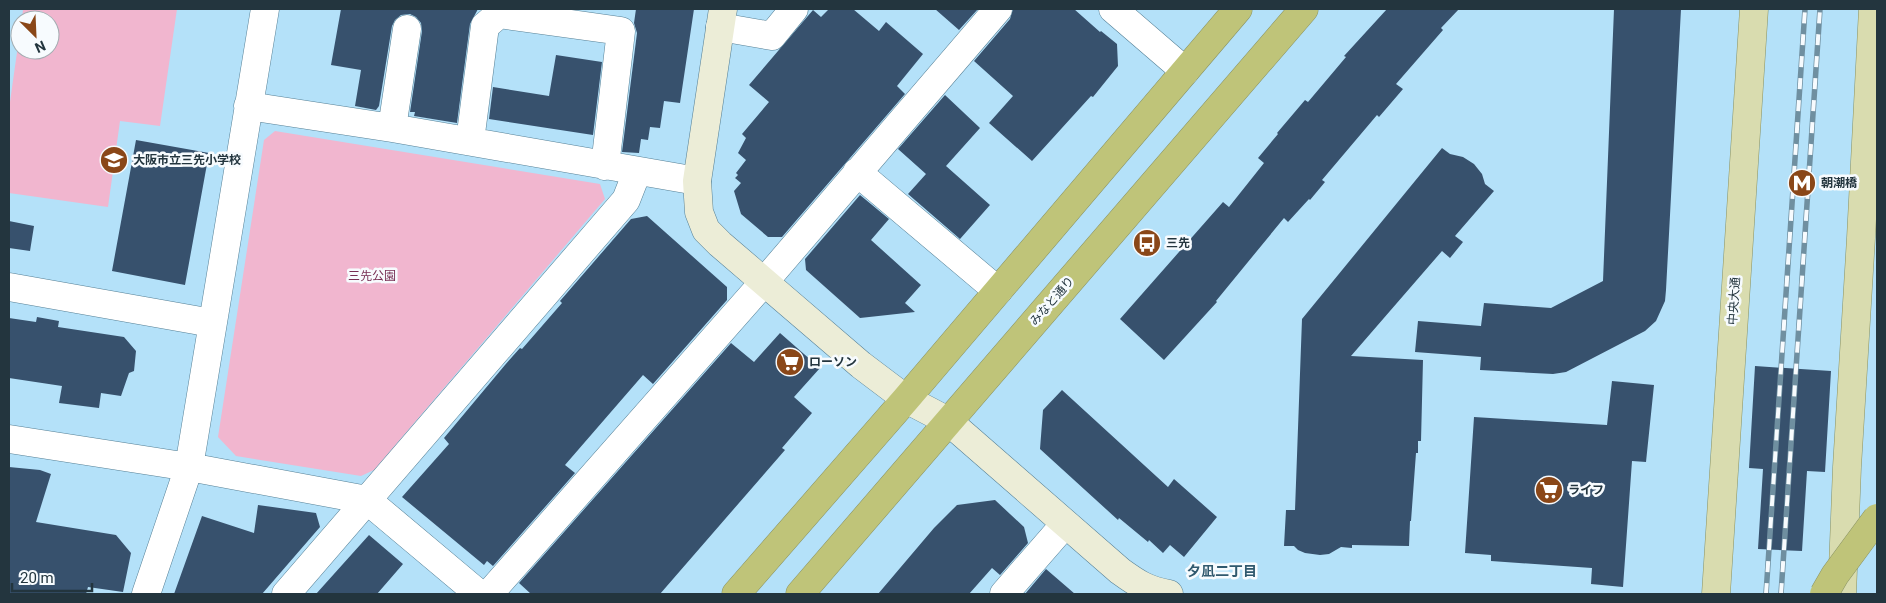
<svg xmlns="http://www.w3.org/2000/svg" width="1886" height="603" viewBox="0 0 1886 603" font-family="Roboto,'Noto Sans JP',sans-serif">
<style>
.green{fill:#f1b6cf}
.building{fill:#37516d}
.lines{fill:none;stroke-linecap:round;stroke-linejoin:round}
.street-casing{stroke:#568096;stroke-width:29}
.secondary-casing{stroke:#568096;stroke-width:29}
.primary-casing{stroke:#889264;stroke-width:29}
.highway-casing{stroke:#889264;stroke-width:29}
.street{stroke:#fff;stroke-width:28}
.secondary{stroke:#ecedd7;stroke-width:28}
.primary{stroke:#d9dcaf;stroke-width:28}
.highway{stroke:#bfc479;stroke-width:28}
.rail-casing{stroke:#6f8fa0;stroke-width:5.5}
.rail{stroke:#f7fbfe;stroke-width:4;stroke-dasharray:11;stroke-linecap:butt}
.highway-bridge-casing{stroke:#889264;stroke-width:29;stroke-linecap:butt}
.highway-bridge{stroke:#bfc479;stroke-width:28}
.labels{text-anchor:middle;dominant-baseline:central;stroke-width:5;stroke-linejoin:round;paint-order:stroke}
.poi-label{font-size:12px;font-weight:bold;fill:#23353e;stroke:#f7fbfe;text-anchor:start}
.park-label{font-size:12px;fill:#772e53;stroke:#f7fbfe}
.street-label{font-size:12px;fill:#23353e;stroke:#f7fbfe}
.neighbourhood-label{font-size:14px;font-weight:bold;fill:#30596e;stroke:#f7fbfe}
</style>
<rect width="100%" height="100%" fill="#b4e1f9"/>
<!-- green -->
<path class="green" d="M23 9H177L160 126 120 121 108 207 9 193V109L20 31V50H50V20H22Z
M275 131 600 184 605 199 374 470 361 476 236 456 218 437 264 140Z"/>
<!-- building -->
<path class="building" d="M341 9H478L470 24 457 123 414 116 415 112H410L422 31 421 23 416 17 410 14 401 15 395 20 392 26 379 106 376 110 355 106 361 70 331 65Z
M636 9H694L680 103 664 101 660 128 650 127 648 140 641 139 639 153 622 152 637 33 634 23Z
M829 9H853L879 31 886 22 923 54 897 86 905 94 782 237H768L741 214 734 191 741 183 735 178 738 175 736 173 746 160 738 153 746 138 742 134 769 102 749 85 813 10 821 17Z
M935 9H978L959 30Z
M1013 9H1074L1100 32 1101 31 1117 44 1118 66 1093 97 1091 96 1032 161 989 123 1013 96 974 61 1010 19Z
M1387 9H1459L1441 28 1443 30 1396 84 1403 89 1379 117 1377 115 1322 180 1325 182 1310 200 1309 199 1288 222 1284 218 1216 301 1217 302 1164 360 1120 319 1223 202 1229 207 1264 163 1258 158 1278 134 1277 133 1305 100 1308 102 1346 57 1344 56Z
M1614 9H1681L1666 290 1665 301 1656 321 1645 331 1566 372 1553 374 1480 370 1481 357 1415 352 1418 321 1481 326 1484 303 1551 308 1603 281Z
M556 55 602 62 593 135 489 119 493 87 549 96Z
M945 95 980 128 946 166 990 205 960 239 908 194 926 174 898 149Z
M136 140 209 153 185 285 112 271Z
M1442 148 1450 154 1463 157 1474 164 1482 174 1485 184 1494 191 1455 236 1463 242 1450 258 1442 251 1351 356 1423 360 1421 441H1418V453H1416L1411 521H1410L1409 546 1352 545V548L1341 547 1329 554 1320 555 1305 553 1298 550 1294 546H1284L1286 510H1295L1302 319Z
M860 195 889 219 871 240 921 285 905 303 915 312 860 318 806 270 805 259Z
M647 216 727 287V300L653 384 643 375 565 465 575 473 493 566 487 561 484 565 402 497 449 444 444 438 505 365 520 348 522 349 562 303 560 301 631 219Z
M9 221 34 226 30 251 9 248Z
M37 317 59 321 58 327 124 337 136 351 134 371 129 373 121 396 101 393 99 408 59 403 62 386 9 378V318L36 322Z
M780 333 820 368 794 397 812 413 782 448 785 450 660 594H531L519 583 731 343 754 362Z
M1755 366 1831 371 1825 472 1807 471 1802 551 1758 549 1763 469 1749 468Z
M1612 381 1654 385 1646 462 1632 461 1623 587 1591 584 1592 568 1491 561V555L1465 553 1474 417 1607 425Z
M1062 390 1168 487 1174 479 1217 517 1184 557 1170 545 1163 553 1149 540 1148 542 1119 518 1118 520 1040 449 1043 410Z
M9 467 40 470 51 474 36 522 116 535 131 553 123 592 88 587 86 594H9Z
M995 500 1024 527 1028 543 1000 575 992 568 969 594H878L934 528 957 505Z
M258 505 316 513 320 527 262 594H174L202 516 254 533Z
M369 535 403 564 377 594H316Z
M1046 569 1075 594H1025Z"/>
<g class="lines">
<defs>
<path id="street" d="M1113 9 1185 71
M720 27 772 36 794 9
M248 106 392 128 697 181
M392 128 407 29
M470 141 485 26 499 14 621 31 605 166
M857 172 998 291
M9 287 212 323
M9 439 189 467 367 500 479 594
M146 594 189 467 265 9
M286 594 626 200 637 172
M489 594 764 282 998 9
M1004 594 1065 524"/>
<path id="secondary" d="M723 9 697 181 699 212 706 230 720 244 861 365 906 399 948 421 1120 571C1138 584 1147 590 1169 594"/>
<path id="primary" d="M1716 594 1754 9
M1842 594 1847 467 1861 238 1873 9"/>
<path id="highway" d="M736 594 906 399 1238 9
M800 594 1304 9"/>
</defs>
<!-- street casing -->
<use href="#street" class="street-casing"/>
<!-- secondary casing -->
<use href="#secondary" class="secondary-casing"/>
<!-- primary casing -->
<use href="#primary" class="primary-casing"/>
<!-- highway casing -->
<use href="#highway" class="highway-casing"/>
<!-- street -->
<use href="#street" class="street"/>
<!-- secondary -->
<use href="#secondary" class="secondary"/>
<!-- primary -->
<use href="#primary" class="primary"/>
<!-- highway -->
<use href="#highway" class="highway"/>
<defs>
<path id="rail" d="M1766 594 1805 9
M1781 594 1820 9"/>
</defs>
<!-- rail casing -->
<use href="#rail" class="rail-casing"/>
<!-- rail -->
<use href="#rail" class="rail"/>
<defs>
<path id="highway-bridge" d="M1824 594 1835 575 1877 518"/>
</defs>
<!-- highway-bridge casing -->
<use href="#highway-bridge" class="highway-bridge-casing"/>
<!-- highway-bridge -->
<use href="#highway-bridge" class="highway-bridge"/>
</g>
<!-- icons -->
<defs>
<symbol id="school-disc" viewBox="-11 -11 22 22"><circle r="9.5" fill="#8a4718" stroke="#f7fbfe"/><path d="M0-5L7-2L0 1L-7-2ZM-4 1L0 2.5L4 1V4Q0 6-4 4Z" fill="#fff"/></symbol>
<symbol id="metro-disc" viewBox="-11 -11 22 22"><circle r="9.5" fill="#8a4718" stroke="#f7fbfe"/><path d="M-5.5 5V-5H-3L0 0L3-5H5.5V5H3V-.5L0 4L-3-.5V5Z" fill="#fff"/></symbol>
<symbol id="bus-disc" viewBox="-11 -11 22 22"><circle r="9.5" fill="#8a4718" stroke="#f7fbfe"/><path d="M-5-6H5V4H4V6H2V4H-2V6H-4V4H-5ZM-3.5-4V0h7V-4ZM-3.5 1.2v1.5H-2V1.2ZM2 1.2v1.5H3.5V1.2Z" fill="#fff"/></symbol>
<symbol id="supermarket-disc" viewBox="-11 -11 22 22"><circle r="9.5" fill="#8a4718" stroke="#f7fbfe"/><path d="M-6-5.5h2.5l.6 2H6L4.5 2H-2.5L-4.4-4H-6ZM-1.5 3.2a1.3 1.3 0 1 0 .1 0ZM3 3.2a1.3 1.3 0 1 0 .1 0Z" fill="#fff"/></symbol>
</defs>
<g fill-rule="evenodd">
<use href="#school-disc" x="98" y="144" width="32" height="32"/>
<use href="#metro-disc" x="1786" y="167" width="32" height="32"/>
<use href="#bus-disc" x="1131" y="227" width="32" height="32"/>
<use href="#supermarket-disc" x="774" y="346" width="32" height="32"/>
<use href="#supermarket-disc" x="1533" y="474" width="32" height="32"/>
</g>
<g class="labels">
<!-- poi labels -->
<g class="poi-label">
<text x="133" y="160">大阪市立三先小学校</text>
<text x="1821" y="183">朝潮橋</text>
<text x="1166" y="243">三先</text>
<text x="809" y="362">ローソン</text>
<text x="1568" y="490">ライフ</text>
</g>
<!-- park labels -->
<g class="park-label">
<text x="372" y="276">三先公園</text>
</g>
<!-- street labels -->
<g class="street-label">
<text transform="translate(1052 301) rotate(-49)">みなと通り</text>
<text transform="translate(1734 301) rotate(-86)">中央大通</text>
</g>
<!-- neighbourhood labels -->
<g class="neighbourhood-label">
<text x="1222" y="571">夕凪二丁目</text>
</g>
</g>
<!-- border -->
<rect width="1886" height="603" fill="none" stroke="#23353e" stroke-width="20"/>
<!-- north arrow -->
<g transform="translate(35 35) rotate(156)"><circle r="24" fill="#f7fbfe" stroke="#a2acb1"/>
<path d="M0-4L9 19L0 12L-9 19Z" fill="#8a4718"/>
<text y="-8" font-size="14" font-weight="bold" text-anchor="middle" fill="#23353e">N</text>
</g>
<!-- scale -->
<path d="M12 583v8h80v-8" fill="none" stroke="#23353e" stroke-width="2.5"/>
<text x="20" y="583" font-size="15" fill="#23353e" stroke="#f7fbfe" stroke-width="4" paint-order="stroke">20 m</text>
</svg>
